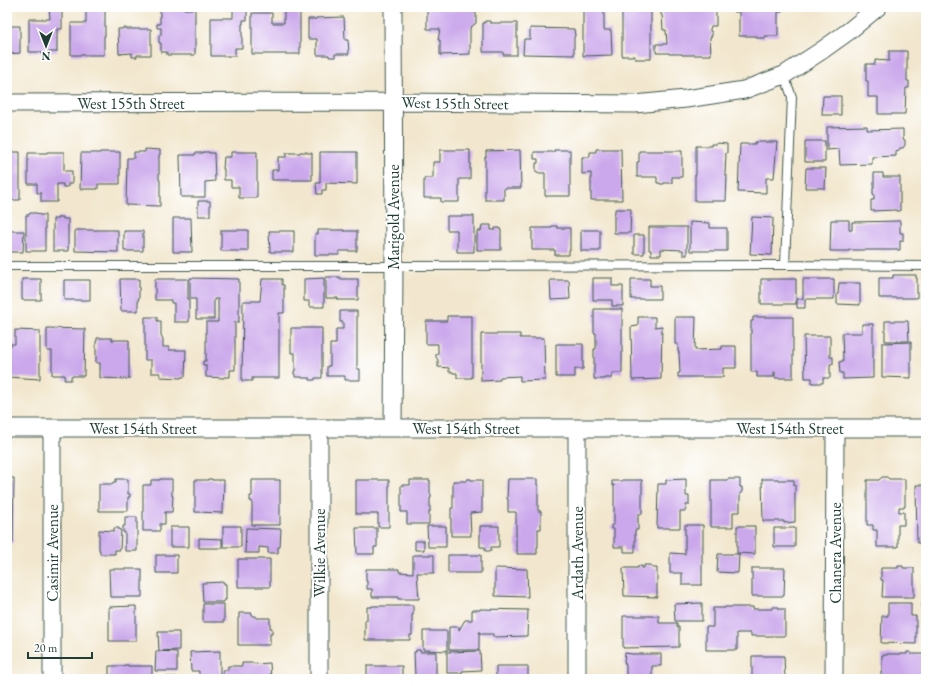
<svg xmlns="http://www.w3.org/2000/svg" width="933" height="686" viewBox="0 0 933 686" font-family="'EB Garamond',serif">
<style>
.building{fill:#cba8eb}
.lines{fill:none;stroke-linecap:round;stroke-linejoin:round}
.lane-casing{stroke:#3f564b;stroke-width:10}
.street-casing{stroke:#3f564b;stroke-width:19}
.lane{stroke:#fff;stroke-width:8}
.street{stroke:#fff;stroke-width:17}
.labels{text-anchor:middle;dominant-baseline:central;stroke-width:4;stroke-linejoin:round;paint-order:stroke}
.street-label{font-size:16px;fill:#1f3d34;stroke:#fff}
</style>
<rect width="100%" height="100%" fill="#fff"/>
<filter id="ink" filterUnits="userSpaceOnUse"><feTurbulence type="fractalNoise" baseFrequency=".025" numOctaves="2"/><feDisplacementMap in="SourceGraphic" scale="8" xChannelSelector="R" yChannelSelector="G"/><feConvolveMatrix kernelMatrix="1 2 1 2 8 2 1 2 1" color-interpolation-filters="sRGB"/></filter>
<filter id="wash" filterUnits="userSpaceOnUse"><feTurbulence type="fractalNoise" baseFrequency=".012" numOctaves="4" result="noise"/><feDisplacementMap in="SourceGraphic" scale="16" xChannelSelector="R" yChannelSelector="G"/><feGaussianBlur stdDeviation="0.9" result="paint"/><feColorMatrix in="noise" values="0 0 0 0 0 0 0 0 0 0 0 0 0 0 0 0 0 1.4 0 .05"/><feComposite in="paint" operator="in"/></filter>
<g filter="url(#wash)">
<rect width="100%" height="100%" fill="#f2e7ce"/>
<g id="blocks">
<!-- building -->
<path class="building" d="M49 7H62V29H57V52H47V54H42L41 52H29V19H50Z
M161 7H184V9H195V55H167V52H161V43H159V35H161V28H157V24H160V8H161Z
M233 7H247V20H243V24H242V48H235V56H211V18H233Z
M429 7H447V10L476 9V23L470 28V54L440 55V40H438L440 29H427V9H429Z
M583 7H604V30H611L612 55 583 56Z
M622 7H651V59H635V56H622Z
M661 7H716V26H711L710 29V31L712 32V36L710 37 711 55H682V54H669V53H656V44H667L666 30H663L662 15H661Z
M734 7H782V12H778V36H765V38H757V36H739V12H734Z
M86 8H105V36H104V55H71V23H86Z
M284 10H300V54H252V13H272V23H284Z
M344 17 345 40H348L349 54H335V57H329V55H317V39H308V19H316V18Z
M485 21H490V23H517V55H503V52H483V23H485Z
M7 26H20V53L9 54 8 53H7Z
M122 28H126V29H151V55H137V57H132V53L119 54 118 29H122Z
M530 28 574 29 575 36 574 37V55L523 54 524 39H530Z
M889 51H907V81H909V88H906L905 114H878V97H868V81H866V64H875V60L889 61Z
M823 96H841V115H822Z
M867 126V130L903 129V139L905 140V145L903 148H900L899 150 896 151V156L872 157V164L840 165 839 149 827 150V127Z
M805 141H825V162H805Z
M755 142H777L774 178H766V193L738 192 740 144H755Z
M717 143 727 144V153H726L725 175H727L726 201H695V175H696V146H711V144H717Z
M145 149 160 150V155H159V180H160V206L126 205 127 158H134V152H145Z
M596 149H621L622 200H591V173L582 174V157H590V152H596Z
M440 150H470V179H459V202H441V198H424V178H433V162H440Z
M520 150 521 188H504V200H485V157H486V151Z
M554 150H570V196H545V173H538V172H536V163H538V159H534V152H554Z
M639 151H682V177H672V183H664V184H660V183H657V177H637V162H639Z
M7 152H20V200H9V203H7Z
M47 152H64V171H72V184H68V187H63V184H57V202H41V193H37V184H28V153H47Z
M100 152H120V184H98V189H80L81 153H100Z
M203 152H209V153H214L215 181 205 182V197H181L180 155H195V153H203Z
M231 152H257V198H239V187H231V180H224V169H223L224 157H231Z
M300 152H307V153H312V180H272V170H278V157H286V153H300Z
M320 152H357V184L326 183V190H322V194H317L316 183H320Z
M806 168H826L825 188H805Z
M874 173H883V177H900V211H896V210L871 211V200H874V194H873V188H874Z
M198 201H210V216H198Z
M615 209H631L630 233H614V213H615Z
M30 213H37L39 215H45V251H26V215H29Z
M447 216H474V252H457V230H447Z
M58 217H63V219H68V251H53V219H58Z
M752 217 773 218 772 255 750 254Z
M173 218H191L192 252H173Z
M831 220H849V230H852V222L900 221V233H903V241H900V250H849V251H830Z
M690 222 710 223V228H727V251H690Z
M482 225H491V230H495V228H500V230H501V250H477V231H481Z
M552 226H557V228H570V250H569V255H555V250H532V228H552Z
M649 227H687V255H683V250L661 249V255H651V250H649Z
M75 230H118V252L75 251Z
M221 230H248V251H221Z
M318 230H344V231H357V251H339V255H315V234H318Z
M581 230H600V251H581Z
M7 231H24L23 252H7Z
M124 231H143V251H124Z
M269 231H294V252H270Z
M634 235H644V254H634Z
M893 275H916V278H917V298H879V278H893Z
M326 277H340V279H358V300H338V298H326Z
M190 278 239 279V322H235V370H230V377H224V378L206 377V365H203V361H206V322H218V299H214V319H196V299H190Z
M324 278V307H309V301H304V279Z
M593 278H612V286H623V306H612V300H593Z
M22 279H41V300H22Z
M120 279H139V299H138V311H121Z
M155 279H188V299H189V322H174V303H171V300H155Z
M262 279H282V285H284V313H279V378H252V381H242L243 301H260Z
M631 279H650V286H660V299H631Z
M761 279H796V304H761Z
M803 279H834V299H805V308H797V299H803Z
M64 280H90V300H64Z
M550 280H569L570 299 551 300Z
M839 283H860V305L837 304V294H838Z
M594 309H622V373H612V378H605V379H594V349H596V333H594Z
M340 311H357V369H360V380H345V376H327V366H330V344H336V329H343V322H340Z
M447 316H472V378H457V373H453V372H449V368L438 367V360L436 357V354L438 353V344H426V321H447Z
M145 317H157V321H161V335L163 339V347H169V350H186L185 377H181V378L160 377V373H151V360H145Z
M638 317H655V327L662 326 661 379 632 380 631 327 638 326Z
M675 317H696L695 350 722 349V346H736V368H723V377H678V373H680L679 352H678V344H675Z
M753 317H793V378H775V372H774V377H757V372H751V321H753Z
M885 321H908L909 341H885Z
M862 324H873V378L843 379V373H840L839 362 843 361 842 333H862Z
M47 328 85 329 84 376H71V380H64L65 375H52V351H47Z
M291 328H322V378H315V380H310V378H302V377H295V374H294V371H295V353H291Z
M15 330 40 331V379L7 377V346H11V344H15Z
M481 334H520V338H544L545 380 520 381V376L500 377V380L481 381Z
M804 336H830V357H833V364H830V378H823V383H812V378H805Z
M97 338H112V340H129V379L100 378V363H96V341H97Z
M911 342V378L882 377V343Z
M556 344H583V369H575V377H556Z
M882 477H887L889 479H905V507H899V512H904V525H898V547H877V530H873V525H867V480H879Z
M7 478H14L13 543H7Z
M116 479H128V494H130V497H128V511H99V484H112L113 482H116Z
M160 479H172V496H173L172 512H165V524H160V531H143V485H151V480H160Z
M208 479H212V480H224L223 513 195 512V480H208Z
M467 479H471V480H482V512L470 513 471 536H451V508H453V481H467Z
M508 479H537V485H538V511H541V529H538V547H537V554H517V547H516V512H508V499H507Z
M686 479V496H689V505H686V511H680V528H657L658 484H666V480Z
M728 479H740V487H742V493H740V512H733V527H711V480H728Z
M762 479H778V480H794V485H795V522L784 523V521H763Z
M252 480H280V525H252V501H250V496H252Z
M356 480H389V527H378V514H356Z
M410 480H430V494H431V498H430V512H429V524H407V512H401V485H410Z
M622 480H642V514H638V530H635V552H624V547H614V529H611V525H614V485H612V481H622Z
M916 485H926V543H917Z
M125 517H137V551H125V532H123V526H125Z
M685 525H703V553H702V585H682V573H670V553L685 554Z
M223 526H241V547H223Z
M427 526H446V547H428Z
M480 526H499V547H491V551H485V547H480Z
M737 526H755V554L737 553Z
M170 527H189V547H170Z
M114 528H119V530H121L120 550H115V554H100V550H99V530L114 531Z
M246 528 281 529 280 547H278V553H268V548L259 547V553H245Z
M356 528H377V547H374V554H357Z
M774 528H795V547H774Z
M199 538 222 539V548H199Z
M415 541H424V550H415Z
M718 554H739L738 573 717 572Z
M156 555H177V573H156Z
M413 555H434V573H417L419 599H398V597H372V589H367V581H366V569H399V572L413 573Z
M448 555H481V573H448Z
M238 559H270V587H238Z
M644 565H651L652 568H657V597L624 596 623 568H638V566H642V568H644Z
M898 566H903V568H914V597H882L883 580H881V568H898Z
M495 568 527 569 528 597 495 596Z
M752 568H785L784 596H752Z
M109 569H142V597H110Z
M224 582V584H226V600H224V602H203L202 583Z
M702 603V621H675L674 604Z
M888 603H911V616H916V644L881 643 882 616H888Z
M922 603H926V621H922Z
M203 604H224V622H203Z
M401 605H413V615H412V635H410V640H365V620H367V607H372V606H401Z
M136 606V641H109V607Z
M725 607H753V609H772V607H779V609H785V636H751V633H737V650H706V627H713V608H725Z
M480 609 528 610 527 636 493 637V634H480V632H479V650H449V627H459V630L465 620H472V610H480Z
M239 613H252V616H256V618H270V628H272V634H270V645H238V618H239Z
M623 616H659V623H677V627H679V647L623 648Z
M423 631H447V651L423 650Z
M158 632H179V650L159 651Z
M416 650H420V652H436V679H412V676H415L414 652H416Z
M156 651 177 652V671H155Z
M220 651V679H199V671H191L190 652Z
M480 651 481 670 462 671V673H447V652Z
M907 652H911V654H926V679H881V671H882V655H887V654H907Z
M625 653 632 654H661V666H652V679H626V666L625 663 624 662Z
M752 656H784L785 679H752Z
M242 663H254V664L270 663 271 679H223V670H228V666H242Z
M124 665H128V666H152V676H156V677H177V679H110V678H109V666H124Z
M367 666H402V679H367Z
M496 666H528V679H496Z"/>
</g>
</g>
<g filter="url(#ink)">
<use href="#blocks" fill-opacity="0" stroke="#3f564b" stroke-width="1"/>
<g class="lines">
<defs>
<path id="lane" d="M784 75 792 97 785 265
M7 266H394L785 265 926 266"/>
<path id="street" d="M7 103 393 102 635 104 686 99 744 90 784 75 821 51 849 31 878 7
M7 428H926
M52 428V679
M393 428 394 266 393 7
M319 679V428
M577 679V428
M834 679 835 428"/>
</defs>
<!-- lane casing -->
<use href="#lane" class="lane-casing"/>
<!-- street casing -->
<use href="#street" class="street-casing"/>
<!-- lane -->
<use href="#lane" class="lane"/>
<!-- street -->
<use href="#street" class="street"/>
</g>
</g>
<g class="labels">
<!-- street labels -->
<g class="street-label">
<text x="131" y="103">West 155th Street</text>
<text transform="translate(455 103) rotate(1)">West 155th Street</text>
<text transform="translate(393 217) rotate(-90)">Marigold Avenue</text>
<text x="143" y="428">West 154th Street</text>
<text x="466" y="428">West 154th Street</text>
<text x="790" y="428">West 154th Street</text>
<text transform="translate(52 553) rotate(-90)">Casimir Avenue</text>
<text transform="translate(319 553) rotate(-90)">Wilkie Avenue</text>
<text transform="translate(577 553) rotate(-90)">Ardath Avenue</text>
<text transform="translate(835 553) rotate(-90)">Chanera Avenue</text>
</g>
</g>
<!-- margin -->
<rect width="933" height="686" fill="none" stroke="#fff" stroke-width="24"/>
<!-- north arrow -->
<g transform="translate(46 46) rotate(180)" stroke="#ffffff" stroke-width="3" paint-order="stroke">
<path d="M0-3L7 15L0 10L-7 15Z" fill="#1f3d34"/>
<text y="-6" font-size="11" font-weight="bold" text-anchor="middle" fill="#1f3d34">N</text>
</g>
<!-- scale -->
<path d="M28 652v6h64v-6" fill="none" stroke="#1f3d34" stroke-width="2"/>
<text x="34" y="652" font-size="12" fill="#1f3d34" stroke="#ffffff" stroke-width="3" paint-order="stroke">20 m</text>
</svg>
